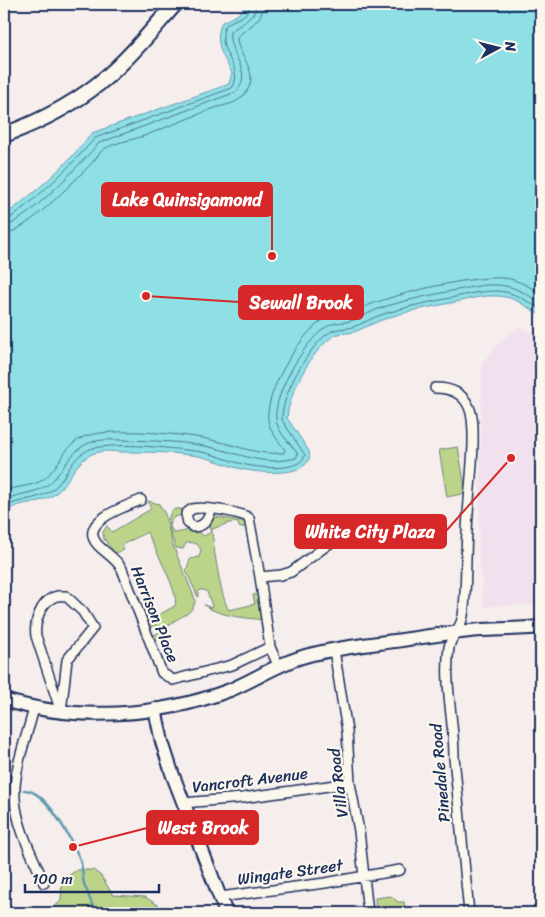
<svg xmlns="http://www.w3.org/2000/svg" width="545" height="917" viewBox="0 0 545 917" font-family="Sriracha,sans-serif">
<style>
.built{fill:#f1e0ee}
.green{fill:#bcd48a;stroke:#6c8274}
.water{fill:#8ee0e5;stroke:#6099af}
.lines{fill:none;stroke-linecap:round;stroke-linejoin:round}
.shore{stroke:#497694;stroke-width:1}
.stream{stroke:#6099af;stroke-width:2.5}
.street-casing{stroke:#1b2f5e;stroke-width:12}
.secondary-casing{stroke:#1b2f5e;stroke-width:16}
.primary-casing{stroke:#1b2f5e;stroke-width:18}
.street{stroke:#fbf7ec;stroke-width:9}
.secondary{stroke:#fbf7ec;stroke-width:12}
.primary{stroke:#fbf7ec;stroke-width:14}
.labels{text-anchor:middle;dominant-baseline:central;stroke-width:4.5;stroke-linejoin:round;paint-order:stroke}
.street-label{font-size:16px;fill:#1b2f5e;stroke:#fbf7ec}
.leader{fill:none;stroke:#d62828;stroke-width:2}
.callout-dot{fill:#d62828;stroke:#fbf7ec;stroke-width:2}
.callout{fill:#d62828;stroke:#d62828;stroke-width:2}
.callout-label{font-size:18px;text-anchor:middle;font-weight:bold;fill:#fff}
</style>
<rect width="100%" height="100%" fill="#f6eded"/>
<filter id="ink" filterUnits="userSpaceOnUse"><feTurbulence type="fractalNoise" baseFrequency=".02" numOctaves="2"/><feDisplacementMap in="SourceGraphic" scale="10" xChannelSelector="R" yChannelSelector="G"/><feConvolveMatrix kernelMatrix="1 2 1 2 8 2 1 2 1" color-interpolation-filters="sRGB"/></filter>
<g filter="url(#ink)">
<!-- built -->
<path class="built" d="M519 327 541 338V604L484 606 479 554 482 363 502 340Z"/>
<!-- green -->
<path class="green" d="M458 447 466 493 447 497 439 450Z
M148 501 159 504 165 514 172 543 195 599C195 614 181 615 170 624 163 629 159 636 154 643L152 636 160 632 157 625 149 627 145 617 151 613 153 618 175 606C180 593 153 546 147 532L122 545 124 550 115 553 104 539 103 532 107 526 112 532 151 509Z
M175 509H181L184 512 182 515 174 517 171 521 170 527 174 533C189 532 191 525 204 536L211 532 210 521 215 517 243 521 248 524V526L240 528 237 522 229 523 212 529C213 545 221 600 229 610L255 604 253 595 261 594 263 620C244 617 220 617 204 605L211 608 212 606 207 592 204 590H200L198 592V597L186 571 190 559 199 557 201 550C198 543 194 542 186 543L183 549 176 548C172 537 162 516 175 509Z
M77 870H93L101 876 113 895 145 897 171 913H47L61 901 62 880Z
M391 896 398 902H404L406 913H376L375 898Z"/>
<!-- water -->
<path class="water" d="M247 4H541V316C527 307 514 296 497 296 483 295 469 299 456 302 431 307 405 311 382 320 372 323 363 329 354 332 347 334 338 332 332 337 311 352 289 392 287 418L309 451C315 478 262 473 246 470 230 467 215 459 198 456 173 452 147 452 122 452 115 452 106 450 99 452 74 456 70 487 50 497 35 505 15 501 4 514V216C36 192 67 165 92 133L229 84 232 73C223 56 213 42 222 22L237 15Z"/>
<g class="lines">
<!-- shore -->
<path class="shore" d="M4 220 9 219C41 195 69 168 95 138L232 88C244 69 222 57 223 37 223 34 223 28 225 26 232 18 249 19 250 4
M4 226C24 225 84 160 99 143L236 92C255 70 227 55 230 32 240 24 255 19 257 4
M4 234C25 233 75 180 92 163 96 159 99 152 104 149 116 142 132 140 144 136 167 127 189 118 212 109 222 105 235 105 243 96 264 73 237 58 237 37 248 27 263 21 264 4
M4 491C16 486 33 487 44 479 60 466 65 443 86 436 112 427 189 434 216 441 243 447 255 455 284 453L285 450C279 441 270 432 268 420 265 392 299 335 323 320 331 315 340 316 349 314 358 311 367 305 377 302 406 292 487 271 514 280 524 283 533 289 541 294
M4 500C18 493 38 494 50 483 66 468 72 446 96 441 105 439 114 440 123 440 153 441 185 441 214 448 245 455 262 466 296 458L298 454C291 444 277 432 276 419 273 394 306 338 328 326 334 322 343 323 350 321 359 319 368 313 378 309 401 301 427 296 451 291 466 289 481 284 496 285 513 285 527 294 541 303
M4 507C18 500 33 500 47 493 62 486 67 467 79 456 85 451 92 447 100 447 131 443 164 448 195 451 213 453 229 461 246 465 260 468 301 472 305 455L282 420C281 395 309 345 330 332 337 328 345 329 353 327 362 324 371 318 381 315 404 307 430 302 455 297 468 294 482 291 496 291 513 291 527 301 541 310"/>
<!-- stream -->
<path class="stream" d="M4 783 11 787
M24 790C47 790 70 838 79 857 83 865 82 875 84 884 88 894 92 903 95 913"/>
<defs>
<path id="street" d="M435 388C450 388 463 393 469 407 474 418 473 433 473 445 472 474 468 503 467 532 465 560 467 589 463 616 461 628 450 639 449 647 444 684 454 720 454 757L469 913
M141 500C127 506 78 521 97 544 105 553 116 558 122 569L162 673 173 680 232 665 270 647
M211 510C208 520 204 527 193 527L188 523 186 514C188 512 189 511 192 509 203 506 240 512 249 518L260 577
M66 596 83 612 93 628 67 660 61 712 36 636C34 623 40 603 54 597 58 595 62 596 66 596Z
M334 650 347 731 350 783 359 831 368 913
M278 665 270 647 260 577 281 575 291 572 349 529
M34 708C27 737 13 769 15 799 17 828 33 856 44 883
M183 803 242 798 350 783
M220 897 325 883 400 870"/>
<path id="secondary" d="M4 700C76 722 159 717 230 690 258 678 282 661 313 654 342 647 372 644 402 640 428 636 455 632 481 630 501 629 521 629 541 627
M155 709 162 742 172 773 226 913"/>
<path id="primary" d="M4 135C42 121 79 102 110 74 134 53 154 28 175 4"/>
</defs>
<!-- street casing -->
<use href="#street" class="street-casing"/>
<!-- secondary casing -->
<use href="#secondary" class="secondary-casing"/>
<!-- primary casing -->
<use href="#primary" class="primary-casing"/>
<!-- street -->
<use href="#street" class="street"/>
<!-- secondary -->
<use href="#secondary" class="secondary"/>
<!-- primary -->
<use href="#primary" class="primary"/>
</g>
</g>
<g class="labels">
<!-- street labels -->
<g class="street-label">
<text transform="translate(155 614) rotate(68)">Harrison Place</text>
<text transform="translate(440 773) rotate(-95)">Pinedale Road</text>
<text transform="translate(250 780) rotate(-7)">Vancroft Avenue</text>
<text transform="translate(338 783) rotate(-97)">Villa Road</text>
<text transform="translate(290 872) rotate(-8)">Wingate Street</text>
</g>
</g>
<!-- callouts -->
<path class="leader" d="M272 256L272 199M146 296L239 302M511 458L446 531M73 847L147 828"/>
<g class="callout-dot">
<circle cx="272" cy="256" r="5"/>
<circle cx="146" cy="296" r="5"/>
<circle cx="511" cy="458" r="5"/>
<circle cx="73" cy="847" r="5"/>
</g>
<g class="callout">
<rect x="102" y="183" width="170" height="33" rx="5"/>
<rect x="239" y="286" width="124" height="33" rx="5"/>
<rect x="295" y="515" width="151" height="33" rx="5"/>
<rect x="147" y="811" width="111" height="33" rx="5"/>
</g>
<g class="callout-label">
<text x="187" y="206">Lake Quinsigamond</text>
<text x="301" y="309">Sewall Brook</text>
<text x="370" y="538">White City Plaza</text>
<text x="203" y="834">West Brook</text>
</g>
<!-- margin -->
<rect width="545" height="917" fill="none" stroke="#fbf7ec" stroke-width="20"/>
<rect x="10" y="10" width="525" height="897" fill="none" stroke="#1b2f5e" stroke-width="2" filter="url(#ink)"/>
<!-- north arrow -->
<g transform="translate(498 48) rotate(83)" stroke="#fbf7ec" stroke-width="4" paint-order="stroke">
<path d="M0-4L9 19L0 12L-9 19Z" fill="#1b2f5e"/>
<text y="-8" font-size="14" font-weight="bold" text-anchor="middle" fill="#1b2f5e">N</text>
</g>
<!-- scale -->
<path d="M25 884v8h134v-8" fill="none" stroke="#1b2f5e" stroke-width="2.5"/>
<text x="32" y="884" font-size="15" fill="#1b2f5e" stroke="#fbf7ec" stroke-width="4" paint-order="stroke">100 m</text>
</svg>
